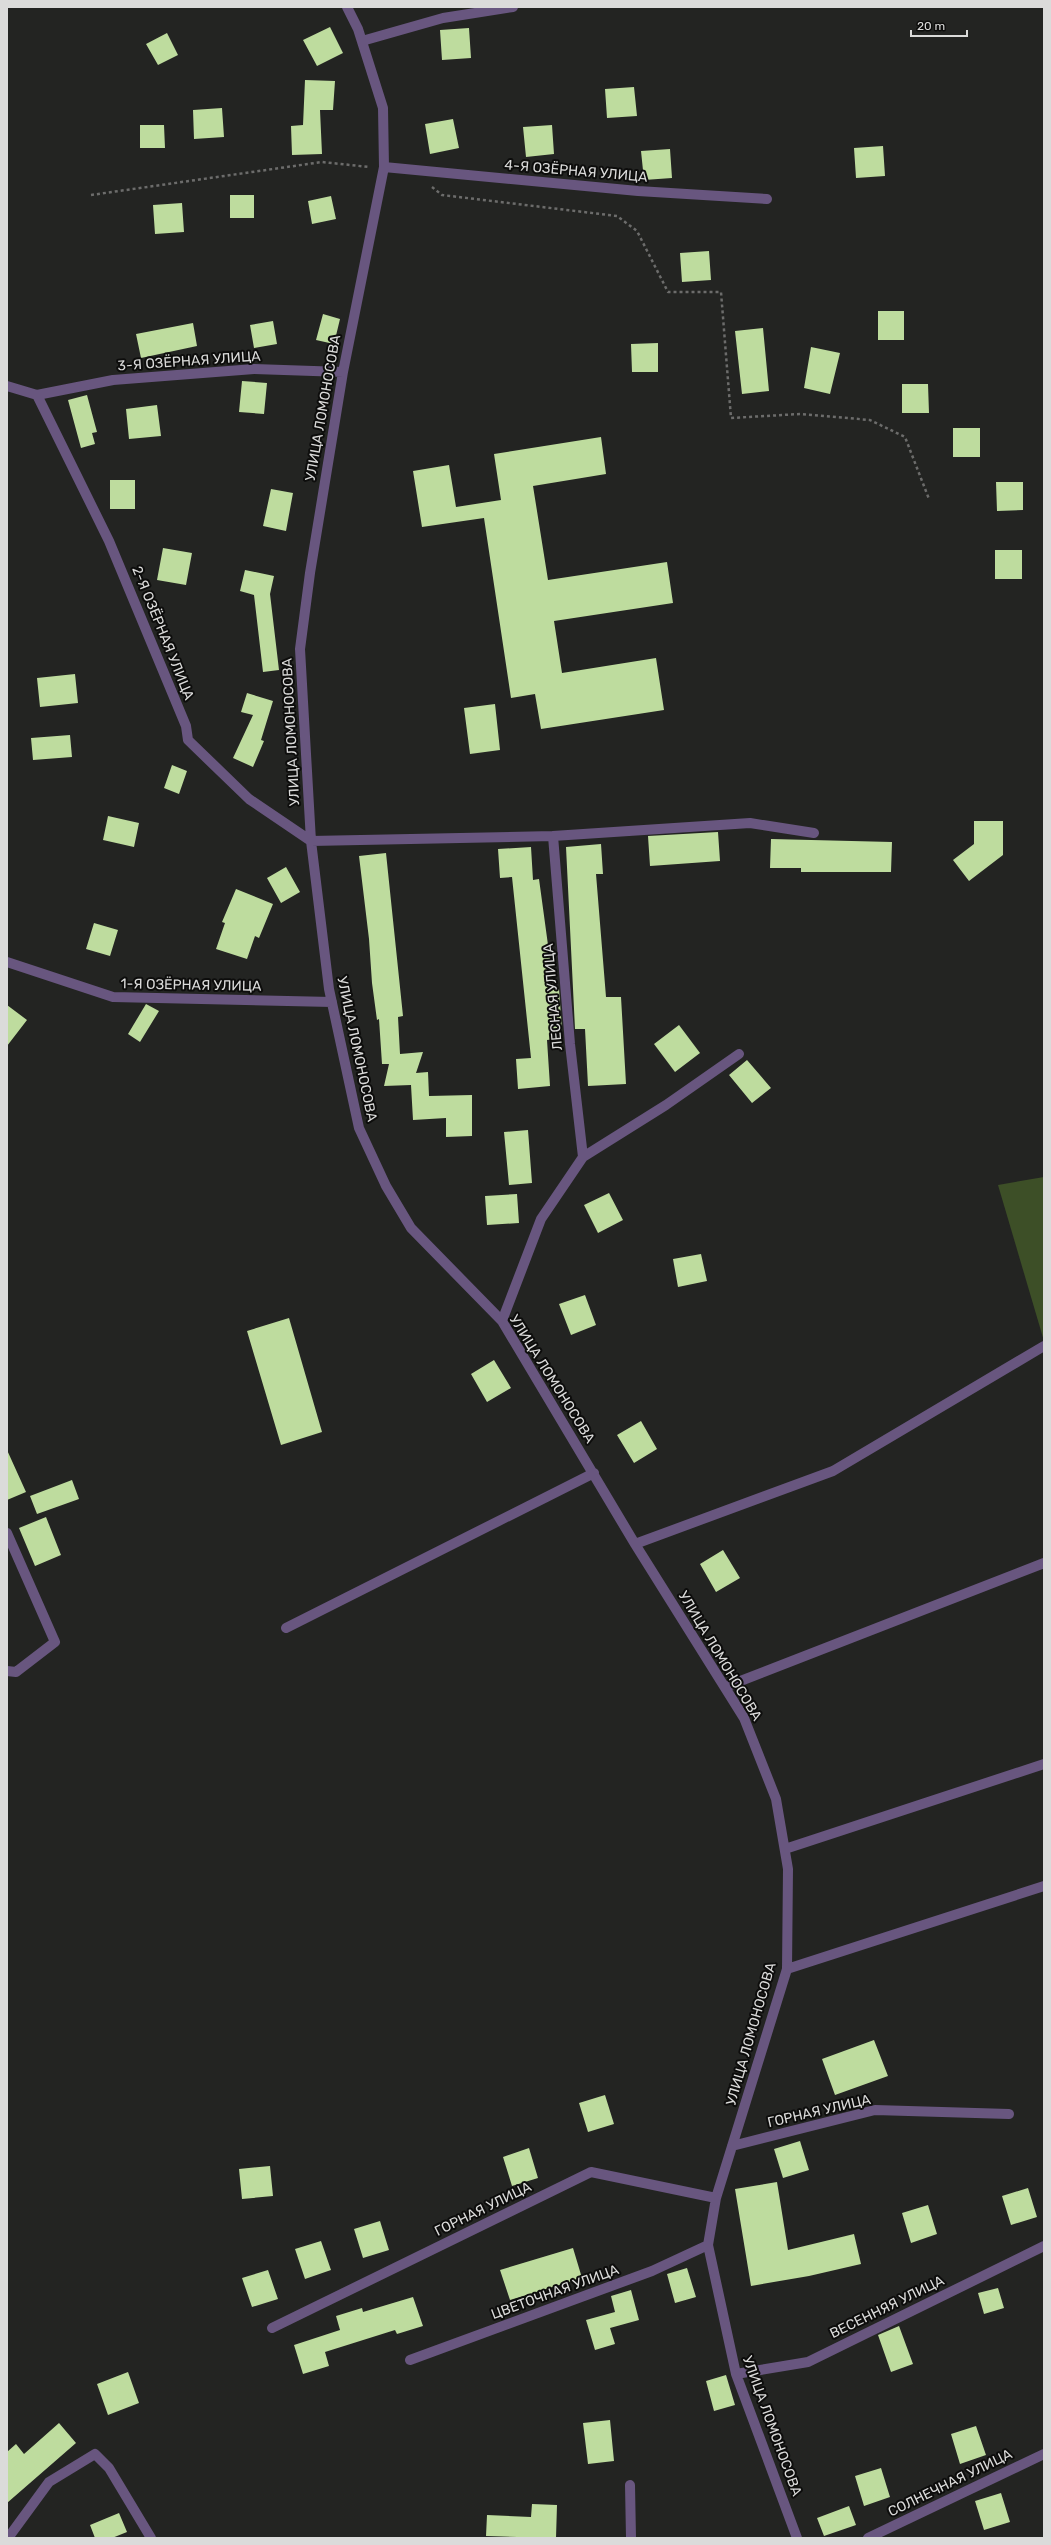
<svg xmlns="http://www.w3.org/2000/svg" width="1051" height="2545" viewBox="0 0 1051 2545" font-family="Rubik,sans-serif">
<style>
.green{fill:#3d4f27}
.building{fill:#bedc9e}
.lines{fill:none;stroke-linecap:round;stroke-linejoin:round}
.path{stroke:#6c6c6b;stroke-width:2.5;stroke-dasharray:3 3;stroke-linecap:butt}
.minor{stroke:#68567f;stroke-width:10}
.labels{text-anchor:middle;dominant-baseline:central;stroke-width:4;stroke-linejoin:round;paint-order:stroke}
.street-label{font-size:14px;fill:#dbdbda;stroke:#0d0d0c}
</style>
<rect width="100%" height="100%" fill="#232422"/>
<!-- green -->
<path class="green" d="M1044 1177V1341L998 1185Z"/>
<!-- building -->
<path class="building" d="M330 27 343 53 317 66 303 40Z
M469 28 471 58 442 60 440 30Z
M167 33 178 55 158 65 146 44Z
M305 80 335 81 333 110H320L322 154 292 155 291 126 303 125Z
M634 87 637 116 607 118 605 89Z
M222 108 224 137 194 139 193 110Z
M453 119 459 148 430 154 425 124Z
M140 125H164L165 148H140Z
M552 125 554 154 526 157 523 127Z
M883 146 885 176 856 178 854 148Z
M670 149 672 178 644 180 641 151Z
M230 195H254V218H230Z
M331 196 336 219 312 224 308 201Z
M182 203 184 232 155 234 153 205Z
M709 251 711 280 682 282 680 253Z
M878 311H904V340H878Z
M323 314 340 319 334 344 316 340Z
M273 321 277 344 254 348 250 325Z
M193 323 197 346 141 358 136 334Z
M763 328 769 391 742 394 735 331Z
M658 343V372H632L631 344Z
M811 347 840 353 830 394 804 388Z
M242 381 267 383 264 414 239 412Z
M902 384H928L929 413H902Z
M87 395 97 432 92 433 95 444 81 448 68 400Z
M157 405 161 436 129 439 126 409Z
M953 428H980V457H953Z
M601 437 606 474 533 486 548 580 667 562 673 603 554 621 562 673 656 658 664 710 541 729 535 694 511 698 484 518 422 527 413 471 449 465 456 507 501 500 494 454Z
M110 480H135V509H110Z
M996 482H1023V510L997 511Z
M271 489 293 493 286 531 263 526Z
M163 548 192 553 186 585 157 580Z
M995 550H1022V579H995Z
M245 570 274 576 270 594 279 670 263 672 254 595 240 591Z
M75 674 78 703 40 707 37 678Z
M247 693 273 701 261 740 264 741 253 767 233 758 253 715 241 712Z
M495 704 500 750 470 754 464 708Z
M70 735 72 757 33 760 31 738Z
M172 765 187 771 179 794 164 788Z
M108 816 139 823 134 847 103 840Z
M974 821H1003V855L969 881 953 860 974 844Z
M718 832 720 861 650 866 648 836Z
M771 839 892 842 891 872H801V868H770Z
M601 844 603 874H596L606 997H621L626 1084 588 1086 585 1029H575L566 847Z
M531 847 533 880 539 879 554 989H559L562 1030H554L556 1039 547 1040 550 1086 518 1089 516 1059 531 1058 512 877 500 878 498 849Z
M386 853 403 1016 398 1017 400 1054 423 1052 416 1073 428 1072 429 1096 472 1095V1136L446 1137V1118L413 1120 411 1085 384 1086 389 1064H382L379 1019 377 1020 372 983 369 939 359 856Z
M286 867 300 892 281 903 267 878Z
M236 889 273 904 259 938 255 936 247 959 216 949 225 923 222 922Z
M94 923 118 930 110 956 86 949Z
M146 1004 159 1011 140 1042 128 1034Z
M7 1005 27 1020 7 1046Z
M679 1025 700 1053 675 1072 654 1044Z
M747 1060 771 1088 752 1103 729 1075Z
M528 1130 532 1183 509 1185 504 1132Z
M609 1193 623 1220 598 1233 584 1205Z
M517 1194 519 1223 487 1225 485 1196Z
M701 1254 707 1281 678 1287 673 1259Z
M585 1295 596 1325 571 1335 559 1304Z
M289 1318 322 1432 281 1445 247 1331Z
M494 1360 511 1388 487 1402 471 1374Z
M641 1421 657 1449 634 1463 617 1435Z
M7 1450 26 1492 7 1500Z
M72 1480 79 1499 37 1514 30 1496Z
M46 1517 61 1555 35 1566 19 1528Z
M723 1550 740 1578 716 1592 700 1564Z
M874 2040 888 2076 835 2095 822 2059Z
M605 2095 614 2124 588 2132 579 2103Z
M800 2141 809 2170 783 2178 774 2149Z
M529 2148 538 2178 512 2186 503 2157Z
M270 2166 273 2196 242 2199 239 2169Z
M777 2182 788 2250 854 2234 861 2264 809 2276 751 2286 735 2189Z
M1028 2188 1037 2217 1011 2225 1002 2196Z
M928 2205 937 2234 911 2243 902 2213Z
M380 2221 389 2250 363 2258 354 2229Z
M321 2241 331 2270 305 2279 295 2249Z
M573 2248 582 2278 510 2300 500 2270Z
M687 2268 696 2297 675 2303 667 2274Z
M268 2270 278 2299 252 2307 242 2278Z
M998 2288 1004 2308 984 2314 978 2293Z
M631 2290 639 2320 610 2328 615 2344 595 2350 586 2320 615 2312 611 2296Z
M413 2297 423 2326 397 2334 395 2330 325 2352 329 2366 303 2374 294 2345 340 2330 336 2316 362 2308 363 2312Z
M899 2326 913 2364 891 2372 878 2335Z
M128 2372 139 2403 108 2415 97 2384Z
M726 2375 735 2405 714 2411 706 2381Z
M610 2420 614 2461 588 2464 583 2423Z
M59 2423 76 2443 7 2503V2452L16 2444 24 2454Z
M976 2426 986 2455 960 2464 951 2434Z
M881 2468 890 2497 864 2506 855 2476Z
M1001 2493 1010 2522 984 2530 975 2501Z
M532 2504 557 2505 556 2538 486 2536 487 2515 531 2517Z
M849 2506 856 2525 824 2536 817 2518Z
M119 2513 127 2532 112 2538H95L90 2525Z"/>
<g class="lines">
<!-- path -->
<path class="path" d="M432 187 442 195 617 216 637 231 668 292H721L731 418 800 414 870 420 905 437 929 499
M91 195 322 162 369 167"/>
<!-- minor -->
<path class="minor" d="M347 7 358 29 383 108 384 167 343 372 310 573 300 649 311 841 329 989 359 1128 386 1186 411 1228 502 1321 635 1544 744 1718 776 1799 788 1869 787 1969 716 2198 708 2245 736 2374 797 2538
M362 41 443 18 513 7
M384 167 638 191 767 199
M7 386 37 395 113 380 254 369 343 372
M37 395 109 541 186 726 188 740 249 799 311 841 553 836 750 823 814 833
M553 836 570 1044 583 1157
M7 962 113 997 332 1002
M502 1321 541 1219 583 1157 666 1105 739 1054
M7 1533 55 1642 16 1672 7 1671
M635 1544 833 1471 1044 1346
M286 1628 594 1473
M725 1687 1044 1563
M785 1849 1044 1764
M787 1969 1044 1886
M732 2146 875 2110 1009 2114
M272 2328 591 2172 716 2198
M410 2360 652 2271 708 2245
M736 2374 808 2362 1044 2246
M630 2485 631 2538
M8 2538 49 2482 95 2454 109 2468 151 2538
M868 2538 1044 2454"/>
</g>
<g class="labels">
<!-- street labels -->
<g class="street-label">
<text transform="translate(576 171) rotate(5)">4-Я ОЗЁРНАЯ УЛИЦА</text>
<text transform="translate(189 361) rotate(-4)">3-Я ОЗЁРНАЯ УЛИЦА</text>
<text transform="translate(323 408) rotate(-80)">УЛИЦА ЛОМОНОСОВА</text>
<text transform="translate(163 633) rotate(68)">2-Я ОЗЁРНАЯ УЛИЦА</text>
<text transform="translate(291 732) rotate(-93)">УЛИЦА ЛОМОНОСОВА</text>
<text transform="translate(191 985) rotate(1)">1-Я ОЗЁРНАЯ УЛИЦА</text>
<text transform="translate(553 997) rotate(-95)">ЛЕСНАЯ УЛИЦА</text>
<text transform="translate(357 1049) rotate(78)">УЛИЦА ЛОМОНОСОВА</text>
<text transform="translate(552 1379) rotate(58)">УЛИЦА ЛОМОНОСОВА</text>
<text transform="translate(720 1656) rotate(59)">УЛИЦА ЛОМОНОСОВА</text>
<text transform="translate(751 2034) rotate(-74)">УЛИЦА ЛОМОНОСОВА</text>
<text transform="translate(819 2111) rotate(-13)">ГОРНАЯ УЛИЦА</text>
<text transform="translate(483 2209) rotate(-26)">ГОРНАЯ УЛИЦА</text>
<text transform="translate(555 2292) rotate(-20)">ЦВЕТОЧНАЯ УЛИЦА</text>
<text transform="translate(887 2307) rotate(-26)">ВЕСЕННЯЯ УЛИЦА</text>
<text transform="translate(772 2426) rotate(70)">УЛИЦА ЛОМОНОСОВА</text>
<text transform="translate(950 2483) rotate(-26)">СОЛНЕЧНАЯ УЛИЦА</text>
</g>
</g>
<!-- border -->
<rect width="1051" height="2545" fill="none" stroke="#dbdbda" stroke-width="16"/>
<!-- scale -->
<path d="M911 30v6h56v-6" fill="none" stroke="#dbdbda" stroke-width="2"/>
<text x="917" y="30" font-size="12" fill="#dbdbda" stroke="#0d0d0c" stroke-width="3" paint-order="stroke">20 m</text>
</svg>
